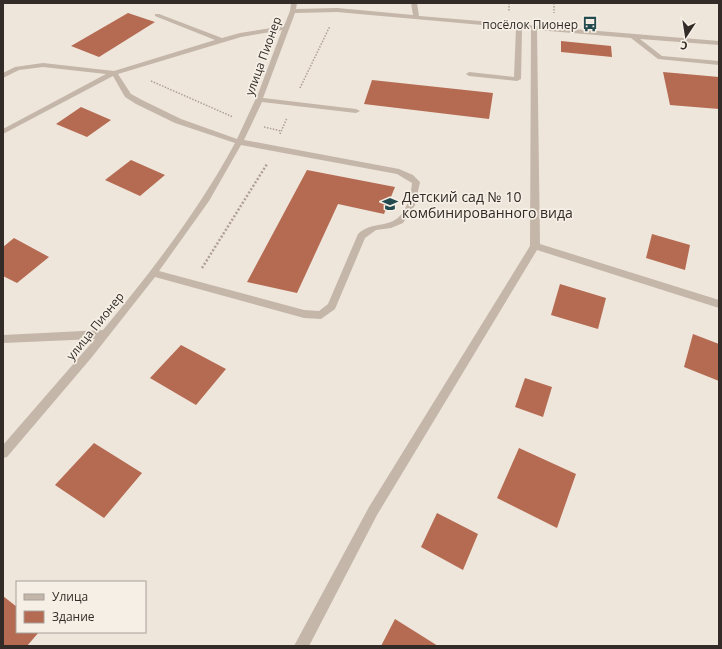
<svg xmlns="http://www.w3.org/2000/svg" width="722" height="649" viewBox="0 0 722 649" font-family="'Open Sans',sans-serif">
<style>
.building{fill:#b56b52}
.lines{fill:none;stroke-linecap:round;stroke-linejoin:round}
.path-far1{stroke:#afa093;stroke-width:1.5;stroke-dasharray:1.5 1.5;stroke-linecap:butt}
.path{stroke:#afa093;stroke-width:2.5;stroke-dasharray:2 2;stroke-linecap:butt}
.minor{fill:#c4b6a9;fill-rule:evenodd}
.labels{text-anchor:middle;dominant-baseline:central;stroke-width:3.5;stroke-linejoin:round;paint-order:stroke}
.far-poi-label{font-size:12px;fill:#322b27;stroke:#f6efe6;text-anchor:end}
.far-street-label{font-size:12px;fill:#322b27;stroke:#f6efe6}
.poi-label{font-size:14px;fill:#322b27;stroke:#f6efe6;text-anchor:start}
</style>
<rect width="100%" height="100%" fill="#eee5db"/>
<!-- building -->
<path class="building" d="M128 13 155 22 99 57 71 46Z
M561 41 611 46 612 57 561 52Z
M663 72 719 77V109L670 105Z
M372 80 493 93 489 119 364 104Z
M81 107 111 120 87 137 56 124Z
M131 160 165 175 140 196 105 180Z
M307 170 395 187 384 214 338 204 297 293 247 282Z
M652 234 690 245 685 270 646 258Z
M14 238 49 257 17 283 3 276V247Z
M560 284 606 298 598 329 551 315Z
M693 334 719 344V381L684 367Z
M181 345 226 369 196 405 150 378Z
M525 378 552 387 543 417 515 407Z
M94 443 142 473 104 518 55 485Z
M519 448 576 474 557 528 497 498Z
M437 513 478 534 463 570 421 547Z
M3 596 17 607V632H39L27 646H3Z
M395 619 438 646H381Z"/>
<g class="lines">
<!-- path-far1 -->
<path class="path-far1" d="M509 3V11
M554 3V13
M151 81 233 117
M300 88 330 26
M264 127 281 131
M280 134 287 118"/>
<!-- path -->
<path class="path" d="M202 268 267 164"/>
<!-- minor -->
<path class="minor" d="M291 3H297L296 9 337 8 413 15 411 3H417L419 16 719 41V45L640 39 662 56 719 61V65L658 59 631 38 537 30 540 244 719 300V308L537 250 377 515 309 646H294L369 507 530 246 531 30 522 29 521 79 517 81 469 76 466 74 469 72 514 77 516 28 337 12 295 13 263 98 356 109 360 111 356 113 262 102 244 140 399 169 413 175 420 182 415 205 403 223 391 228 376 230 365 238 335 309 321 319 304 318 155 277 92 357 7 457 3 458V445L95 339 3 343V335L103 330C151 272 199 210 235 143L175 123 136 104 125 97 113 76 3 134V129L106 74 43 67 19 70 3 78V73L15 67 43 63 114 71 215 40 155 16V14H159L222 38 240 33 284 26 290 11ZM282 30 258 94 237 139 181 119 142 100 131 94 118 74 241 37ZM241 145 397 174 412 183C411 196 406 215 393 221 380 227 370 223 358 234L328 304 319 311 304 310 159 271 209 201Z"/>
</g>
<!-- icons -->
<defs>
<symbol id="bus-bare" viewBox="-9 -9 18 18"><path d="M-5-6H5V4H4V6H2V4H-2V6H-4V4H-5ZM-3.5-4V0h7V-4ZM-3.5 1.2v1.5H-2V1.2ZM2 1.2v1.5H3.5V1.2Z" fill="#234a4e" stroke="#f6efe6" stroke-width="2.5" paint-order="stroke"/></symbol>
<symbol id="school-bare" viewBox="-9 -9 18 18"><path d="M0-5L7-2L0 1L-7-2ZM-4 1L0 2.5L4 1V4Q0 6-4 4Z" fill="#234a4e" stroke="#f6efe6" stroke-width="2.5" paint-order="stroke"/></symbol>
</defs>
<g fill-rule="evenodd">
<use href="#bus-bare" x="579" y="13" width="22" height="22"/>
<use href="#school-bare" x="379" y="193" width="22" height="22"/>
</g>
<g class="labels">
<!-- far-poi labels -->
<g class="far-poi-label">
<text x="578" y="24">посёлок Пионер</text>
</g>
<!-- far-street labels -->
<g class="far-street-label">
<text transform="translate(263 56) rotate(-70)">улица Пионер</text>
<text transform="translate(95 326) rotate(-51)">улица Пионер</text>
</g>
<!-- poi labels -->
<g class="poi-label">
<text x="402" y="196">Детский сад № 10<tspan x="402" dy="16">комбинированного вида</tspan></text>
</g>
</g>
<!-- border -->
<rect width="722" height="649" fill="none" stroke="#322b27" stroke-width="8"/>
<!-- legend -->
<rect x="16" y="581" width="130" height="52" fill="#f6efe6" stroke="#a8a19a"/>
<rect x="24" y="594" width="20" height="6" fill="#c4b6a9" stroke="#a8a19a"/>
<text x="52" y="601" font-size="12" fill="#322b27">Улица</text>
<rect x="24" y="611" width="20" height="12" fill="#b56b52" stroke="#a8a19a"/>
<text x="52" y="621" font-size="12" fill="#322b27">Здание</text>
<!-- north arrow -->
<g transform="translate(686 36) rotate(192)" stroke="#f6efe6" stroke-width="3" paint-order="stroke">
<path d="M0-3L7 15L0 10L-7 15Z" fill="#322b27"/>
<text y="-6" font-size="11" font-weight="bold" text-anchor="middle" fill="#322b27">С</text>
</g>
</svg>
